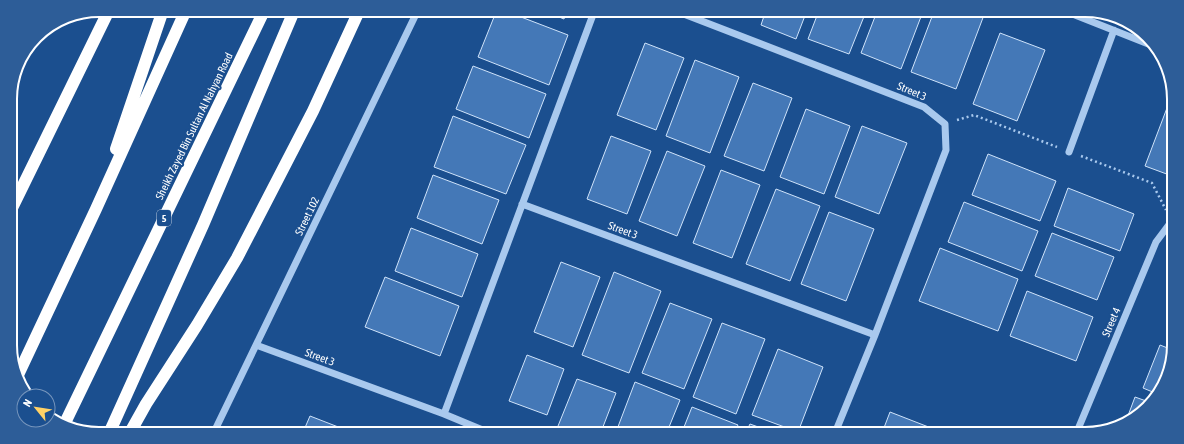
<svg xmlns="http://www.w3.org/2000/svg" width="1184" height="444" viewBox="0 0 1184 444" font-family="'Asap Condensed',sans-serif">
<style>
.building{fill:#4478b7;stroke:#cfe3fa}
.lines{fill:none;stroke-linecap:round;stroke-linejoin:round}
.path{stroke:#a9c9ee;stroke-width:2.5;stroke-dasharray:2 3;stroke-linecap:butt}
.minor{stroke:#a9c9ee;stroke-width:7}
.highway{stroke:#fff;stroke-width:12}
.labels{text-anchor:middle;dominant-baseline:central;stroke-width:4;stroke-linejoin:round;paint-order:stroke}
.shield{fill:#1b4f8f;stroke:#bbcadd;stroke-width:1}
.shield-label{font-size:10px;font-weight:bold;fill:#fff}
.street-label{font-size:11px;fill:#fff;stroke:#1b4f8f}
.rim{fill:none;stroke:#fff;stroke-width:2}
</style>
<rect width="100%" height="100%" fill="#1b4f8f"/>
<!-- building -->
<path class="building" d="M496 12H508L568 35 549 85 478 57Z
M547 12H566L564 19Z
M765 13H806L796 39 761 25Z
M818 13 865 14 849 54 808 39Z
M876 14H922L901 69 861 53Z
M933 14H981L984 15 956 89 911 72Z
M1000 33 1045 50 1017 121 973 104Z
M645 43 684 58 656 130 617 115Z
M695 60 739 77 710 153 666 136Z
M473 66 546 94 529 138 456 109Z
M753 83 792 98 764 171 724 156Z
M1170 100 1173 101 1172 176 1145 166Z
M806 109 850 126 824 194 780 177Z
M453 116 526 145 506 194 434 167Z
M862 126 907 143 879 214 835 197Z
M611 136 651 151 627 214 587 199Z
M667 151 705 166 677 236 639 221Z
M988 154 1056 181 1040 221 972 195Z
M721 170 760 185 732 258 693 243Z
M433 175 499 200 482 244 417 218Z
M1068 188 1134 214 1120 251 1054 226Z
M776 189 820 206 790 281 746 264Z
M964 202 1038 231 1022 271 948 242Z
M829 212 874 229 846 301 801 284Z
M411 228 478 254 462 297 395 271Z
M1052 233 1114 257 1097 300 1035 276Z
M940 248 1018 279 998 331 919 301Z
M561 262 600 277 573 347 534 332Z
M614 272 661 291 629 373 582 355Z
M385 277 459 306 440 356 365 327Z
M1027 291 1093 317 1076 361 1010 336Z
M670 303 712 319 684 389 642 373Z
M722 323 765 339 736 414 693 397Z
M1160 345 1170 349 1169 374 1155 393 1143 388Z
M778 349 823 367 798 432 752 415Z
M527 355 564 369 547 415 509 401Z
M577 379 616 393 601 432 556 431Z
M635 382 680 400 667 432H616Z
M1135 397 1149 402 1139 416 1126 421Z
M692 407 738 425 735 432H682Z
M890 412 944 433H882Z
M310 416 346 430H304Z
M750 424 772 432H746Z
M362 427 371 431H361Z"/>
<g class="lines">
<!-- path -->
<path class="path" d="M957 120 974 115 1057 147
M1081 156 1152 183 1166 210"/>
<!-- minor -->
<path class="minor" d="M681 13 924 107 945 124 946 150 875 335 835 433
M1075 15 1156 47
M1069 152 1114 30
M522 204 875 335
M256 345 444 414 485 431
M444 414 594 12
M215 430 417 12
M1076 434 1156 242 1171 222"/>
<!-- highway -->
<path class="highway" d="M116 149 163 10
M11 210 109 10
M18 375 96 209 186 10
M64 425 264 11
M111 429 203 225 294 11
M132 429 146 404 197 325 237 258 313 111 359 11"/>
</g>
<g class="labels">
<!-- shield labels -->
<rect class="shield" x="157" y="210" width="14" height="16" rx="3"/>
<g class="shield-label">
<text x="164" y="218">5</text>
</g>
<!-- street labels -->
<g class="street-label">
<text transform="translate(912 91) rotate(23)">Street 3</text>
<text transform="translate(194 126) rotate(-64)">Sheikh Zayed Bin Sultan Al Nahyan Road</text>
<text transform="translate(307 216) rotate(-64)">Street 102</text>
<text transform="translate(623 230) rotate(20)">Street 3</text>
<text transform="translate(1111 322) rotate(-67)">Street 4</text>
<text transform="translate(320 357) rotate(20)">Street 3</text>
</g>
</g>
<!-- crop -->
<path d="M0 0H1184V444H0ZM99 17H1085A82 82 0 0 1 1167 99V345A82 82 0 0 1 1085 427H99A82 82 0 0 1 17 345V99A82 82 0 0 1 99 17Z" fill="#2d5d98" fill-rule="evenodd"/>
<path class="rim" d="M99 17H1085A82 82 0 0 1 1167 99V345A82 82 0 0 1 1085 427H99A82 82 0 0 1 17 345V99A82 82 0 0 1 99 17Z"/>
<!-- north arrow -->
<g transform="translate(36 408) rotate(300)"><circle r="19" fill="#1b4f8f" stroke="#7695bc"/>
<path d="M0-3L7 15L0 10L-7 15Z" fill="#ffd166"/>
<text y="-6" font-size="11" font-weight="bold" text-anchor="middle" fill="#ffffff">N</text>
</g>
</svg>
